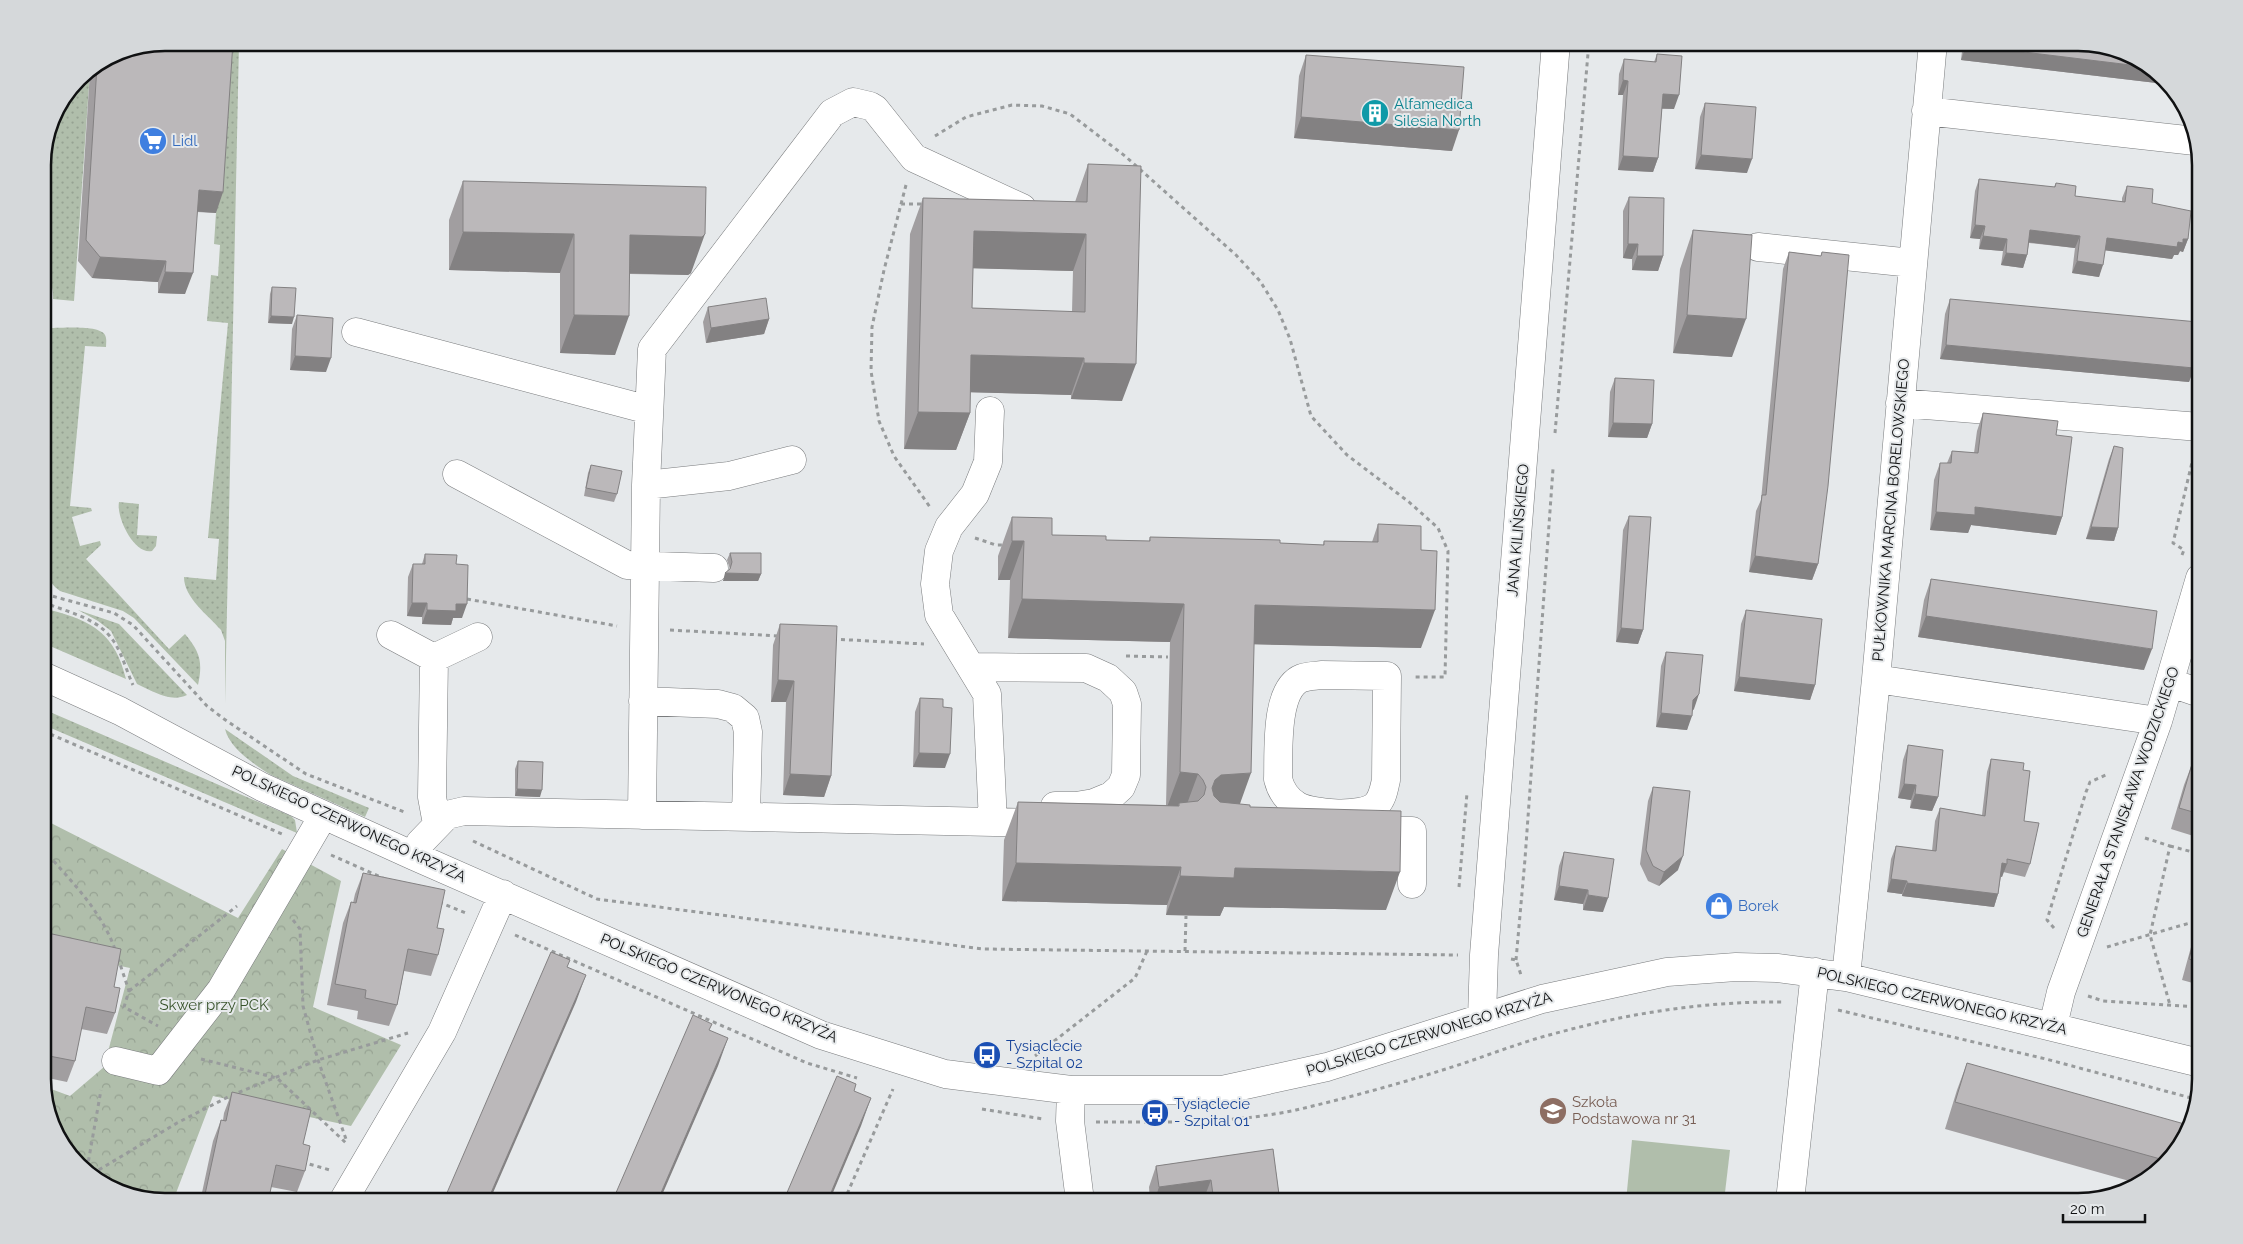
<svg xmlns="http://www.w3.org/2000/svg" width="2243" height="1244" viewBox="0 0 2243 1244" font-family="Raleway,sans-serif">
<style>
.grass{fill:url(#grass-dots)}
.forest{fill:url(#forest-crowns)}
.garden{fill:#b0beab}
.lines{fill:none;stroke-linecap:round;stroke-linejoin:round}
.minor-casing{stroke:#797b7d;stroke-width:29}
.path{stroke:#989b9c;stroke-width:3;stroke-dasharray:4 4;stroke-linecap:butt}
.minor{stroke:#fff;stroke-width:28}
.wall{fill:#a19ea0;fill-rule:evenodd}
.shaded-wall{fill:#838182}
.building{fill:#bbb8ba;stroke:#838182;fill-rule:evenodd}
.labels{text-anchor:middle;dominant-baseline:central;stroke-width:4;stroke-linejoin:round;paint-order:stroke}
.culture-label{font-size:15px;fill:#0d838f;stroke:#e6e9eb;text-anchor:start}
.shop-label{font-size:15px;fill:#366cbe;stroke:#e6e9eb;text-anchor:start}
.street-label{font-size:15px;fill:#101112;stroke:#e6e9eb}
.park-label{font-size:15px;fill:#38532b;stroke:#e6e9eb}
.transit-label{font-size:15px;fill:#164399;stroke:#e6e9eb;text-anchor:start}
.education-label{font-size:15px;fill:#785e54;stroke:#e6e9eb;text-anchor:start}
.rim{fill:none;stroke:#101112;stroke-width:2.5}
</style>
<defs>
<pattern id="grass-dots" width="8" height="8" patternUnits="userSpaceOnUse" patternTransform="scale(1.25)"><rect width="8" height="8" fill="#b0beab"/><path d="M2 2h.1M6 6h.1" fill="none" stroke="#96a292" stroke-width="1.8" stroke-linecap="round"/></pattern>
<pattern id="forest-crowns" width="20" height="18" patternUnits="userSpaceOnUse" patternTransform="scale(1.25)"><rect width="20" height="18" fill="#b0beab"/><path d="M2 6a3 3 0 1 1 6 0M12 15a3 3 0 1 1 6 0" fill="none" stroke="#96a292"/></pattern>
</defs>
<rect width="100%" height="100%" fill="#e6e9eb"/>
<!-- grass -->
<path class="grass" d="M227 43H239L225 704V641L221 630C208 615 184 598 184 577L216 580 219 539 208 538 228 323 207 321 211 275 218 276 220 245 214 244Z
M90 71 74 301 53 299C54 282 44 271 43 255 41 223 39 145 52 118 60 101 75 81 90 71Z
M52 328C63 328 100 325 105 335 107 339 106 343 106 347L85 346 70 506 91 508 92 511 72 517 80 546 100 541 101 545 86 559 169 649 185 634C200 652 203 662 198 685L134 618 123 611 60 591C46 581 46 570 46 553H43V482Z
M119 502 139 504 137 535 157 536 156 546 152 551C134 555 116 517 119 502Z
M50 610C93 621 115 634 126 679L43 643V627Z
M78 610 119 624 187 695C170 703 153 691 137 684L111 631 98 621Z
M43 709 291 816 295 820 297 833 46 726 43 724Z
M225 729 293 776 369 808 365 817 271 775C254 764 230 749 225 729Z"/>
<!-- forest -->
<path class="forest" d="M43 819 238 918 282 849 341 881 313 1007 401 1045 351 1126 213 1096 173 1201H165L104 1185 63 1147 43 1086 70 1096 104 1067 130 968 43 950Z"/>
<!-- garden -->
<path class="garden" d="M1632 1140 1730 1150 1724 1201H1626Z"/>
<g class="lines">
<defs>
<path id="minor" d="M1926 111 2195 141
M1758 247 1912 263
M356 332 649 410
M1900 403 2200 427
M990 411 988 462 975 494 949 527 939 551 935 584 939 615 987 694 993 822
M457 474 627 565 714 568
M646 485 729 476 792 460
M391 635 434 658 432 797 437 824
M434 658 478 637
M972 667 1086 668 1108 678 1123 692 1127 704 1126 775 1121 787 1111 796 1094 803 1076 806H1055
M1321 675 1387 676 1386 780C1384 788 1383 798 1376 805 1363 818 1313 814 1298 806 1287 800 1281 791 1278 779 1279 753 1274 689 1302 678 1308 676 1315 676 1321 675Z
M43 676 120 711 262 787 414 856 821 1035 945 1074 1071 1090H1222L1327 1067 1542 999 1667 972 1736 967 1777 968 1846 977 2200 1063
M1876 679 2158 721
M2171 683 2200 693
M643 701 718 704 733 708 745 718 748 732 746 817
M642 815 646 485 652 349 832 113 853 102 870 106 875 109 914 158 1022 208
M1377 831H1412V884
M414 856 420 843 447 815 464 811 1048 823
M1846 977 1876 679 1933 42
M1482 1018 1484 955 1556 42
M2053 1026 2061 992 2158 721 2200 578
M116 1061 158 1071 221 990 323 816
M1071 1090 1070 1121 1080 1201
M343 1201 442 1032 503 894
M1790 1201 1815 972"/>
</defs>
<!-- minor casing -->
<use href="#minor" class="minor-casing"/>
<!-- path -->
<path class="path" d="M935 136 966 117 1012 105 1042 106 1070 114 1125 156 1236 255 1260 281 1278 310 1290 339 1311 416 1347 455 1409 502 1438 528 1448 551 1445 677H1415
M906 185 884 270 872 327 871 371 879 421 894 456 930 507
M901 204H923
M43 274 48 291 43 398
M1555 433 1589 42
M975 538 996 545H1006
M2182 555 2184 550 2173 543 2193 458 2200 457
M43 584 52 596 114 613 133 625 207 706 224 719 306 774 407 813
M467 599 617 626
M43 602C69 613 101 618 116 645 123 657 127 672 133 685
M43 608 46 591
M670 630 779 636
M833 639 924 644
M1126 656 1168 657
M43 713 48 712
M43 731 282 834
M2145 838 2170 846 2150 935 2170 1005
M473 841 597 899 983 949 1458 955
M2170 846 2200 854
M43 849C71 881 102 911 116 952
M331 855 383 878
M1459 887 1467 793
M439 902 466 913
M293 920 300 929 303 1006 318 1060 346 1139
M2054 928 2047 920 2086 792 2090 782 2108 774
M515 935 807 1063 857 1078
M2107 947 2200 920
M1185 951 1186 916
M118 958 129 991 124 1007 158 1026
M1511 959 1516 960 1521 975H1524
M1516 960 1525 859 1553 469
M129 991 237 906
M2088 996 2103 1001 2200 1007
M1838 1010 2046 1059 2195 1099
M1035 1056 1135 978 1147 951
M201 1059 277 1078 346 1143
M982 1109 1043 1119
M1096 1122C1163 1122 1230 1124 1296 1110 1347 1098 1399 1084 1449 1068 1484 1057 1518 1043 1553 1034 1629 1013 1706 1001 1785 1002
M302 1162 330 1170
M87 1169 101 1090
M92 1174 177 1123 230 1096 318 1060 408 1033
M844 1201 893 1089"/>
<!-- minor -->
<use href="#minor" class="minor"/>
</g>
<!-- wall -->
<path class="wall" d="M1963 42H2078L2139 59 2165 84 1961 60Z
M119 52 216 213 197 212 185 294 158 293V282L92 278 78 261 90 71Z
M1657 54 1674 109H1662L1658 158 1653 172 1618 170 1623 95H1618L1619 74 1624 59 1654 62Z
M1306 55 1452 151 1294 138 1299 76Z
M1705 103 1747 173 1695 169 1700 117Z
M1088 164 1122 401 1071 399V395L970 392V413L956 450 904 449 910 234 923 198 1075 202ZM973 268 1073 271 1072 312 972 308Z
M1979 179 2054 187 2056 183 2075 196 2122 202V198L2127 186 2152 203 2188 239 2183 252 2180 251 2178 255H2174L2172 259 2105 250 2099 277 2072 273 2075 248 2029 243 2027 255 2023 268 2001 265 2003 251 1979 249 1980 239 1970 238 1975 191Z
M463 181 691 273 688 275 630 274 615 355 560 353V273L449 270V220Z
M1629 197 1663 256 1658 271 1632 270V259L1623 258V211Z
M1693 230 1732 357 1673 353 1680 269Z
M1789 252 1821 256 1822 252 1818 564 1812 580 1749 572 1756 511 1761 500 1783 269Z
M272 287 292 324 268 323 270 294Z
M1950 299 2194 368 2189 382 1940 359 1945 314Z
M708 307 769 319 764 334 706 343 703 322Z
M297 315 326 372 290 370 292 329Z
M1615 378 1652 424 1647 438 1608 437 1610 392Z
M1983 413 2056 435 2062 517 2056 535 1971 525 1968 533 1930 530 1934 480 1940 463H1947L1952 451 1974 453 1977 431Z
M2114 446 2118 528 2114 541 2086 539 2109 459Z
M591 465 617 494 614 502 584 496 588 473Z
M1629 516 1643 630 1638 644 1616 642 1623 530Z
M1012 517 1052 535 1106 540 1149 541 1150 537 1323 545 1324 541 1372 542 1378 524 1421 550V648L1254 644 1240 804 1250 807 1386 910 1224 907 1220 916 1166 915 1167 905 1002 901 1004 840 1018 802 1166 805 1170 642 1008 638 1010 580H998V556Z
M730 553 761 574 758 581H723L730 569 727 560Z
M425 554 456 564 462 618H453L451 625 422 624V617L407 616 408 577 413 564H422Z
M1931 579 2144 670 1918 637 1924 600Z
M1746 610 1815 685 1810 700 1734 691 1741 624Z
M780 624 831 776 824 797 783 795 786 702H771L773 645Z
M1666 652 1694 709 1692 711 1687 730 1656 727 1661 666Z
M920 698 943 707 945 768 913 767 915 712Z
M1908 745 1938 797 1932 811 1910 808 1911 800 1898 798 1903 760Z
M1991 759 2023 770 2024 821 2030 864 2025 877 2003 872 2002 877 2001 876 1998 894 1994 907 1902 896V894L1887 892 1891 859 1896 846 1932 851 1935 821 1940 808 1982 815 1987 772Z
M518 761 540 797 515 796V769Z
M2192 764 2200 767V838L2171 829 2184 785Z
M1653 787 1678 870 1659 886 1648 881 1640 864 1648 801Z
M1564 852 1603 912 1583 910V904L1554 900 1559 866Z
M363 873 438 955 431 976 404 971 397 1005 389 1026 357 1019 358 1011 327 1005 343 923 351 902 353 903 355 894Z
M2200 917V985L2182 980 2194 936Z
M43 932 114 987 115 1013 107 1034 81 1029 75 1061 67 1082 43 1077Z
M1967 1063 2184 1140 2140 1184 1945 1129 1957 1090Z
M232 1092 303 1144 305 1171 297 1192 271 1187 268 1202H200L213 1141 221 1120H223L224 1113Z
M1273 1149 1280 1202H1150L1149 1187 1156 1166Z"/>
<!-- shaded-wall -->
<path class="shaded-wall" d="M1782 42H1834L1832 48Z
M1966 45 2147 67 2165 84 1961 60Z
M1623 80 1628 81 1623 95H1618Z
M1663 94 1679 95 1674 109 1658 108Z
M1301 117 1459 130 1452 151 1294 138Z
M1701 155 1752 159 1747 173 1695 169Z
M1623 156 1658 158 1653 172 1618 170Z
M199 190 223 192 216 213 191 211Z
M1975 225 1985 226 1980 239 1970 238Z
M2030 230 2080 236 2075 248 2026 242Z
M974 231 1086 234 1073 271 961 268Z
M463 232 574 234 560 273 449 270Z
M705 234 691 273 688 275 616 273 630 235Z
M1983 236 2007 239 2003 251 1979 249Z
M2107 238 2178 242 2183 239H2188L2183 252 2180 251 2178 255H2174L2172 259 2102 250Z
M1628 244H1638L1632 259 1623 258Z
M2006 253 2027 255 2023 268 2001 265Z
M1637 256H1663L1658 271 1632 270Z
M100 257 166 261 158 282 92 278Z
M2077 261 2103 265 2099 277 2072 273Z
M165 272 193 273 185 294 158 293Z
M574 315 629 316 615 355 560 353Z
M1687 315 1746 319 1732 357 1673 353Z
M271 316 294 317 292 324 268 323Z
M769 319 764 334 706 343 711 328Z
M1946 345 2194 368 2189 382 1940 359Z
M971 355 1084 358 1071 395 958 392Z
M295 356 331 358 326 372 290 370Z
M1084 363 1136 364 1122 401 1071 399Z
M918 412 970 413 956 450 904 449Z
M1613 423 1652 424 1647 438 1608 437Z
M1975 507 2062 517 2056 535 1971 525 1968 533 1930 530 1936 512Z
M2091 527 2118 528 2114 541 2086 539Z
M1012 541H1024L1010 580H998Z
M1755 556 1818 564 1812 580 1749 572Z
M725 573 761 574 758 581H723Z
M1022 599 1184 604 1170 642 1008 638Z
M412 603H427L422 617 407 616Z
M456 604H467L462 618H453L451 625 422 624 427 610Z
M1255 605 1435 610 1421 648 1241 644Z
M1926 616 2152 649 2144 670 1918 637Z
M1621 628 1643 630 1638 644 1616 642Z
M1739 677 1815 685 1810 700 1734 691Z
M778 680 794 681 786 702H771Z
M1699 694 1694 709 1688 715 1693 700Z
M1661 713 1692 716 1687 730 1656 727Z
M919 753 950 754 945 768 913 767Z
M1180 772 1198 774 1184 812 1179 803 1176 811 1166 810Z
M1251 773 1237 812 1201 818 1215 780 1221 775Z
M790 774 831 776 824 797 783 795Z
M1904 784 1916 785 1911 800 1898 798Z
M517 789 542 790 540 797 515 796Z
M1915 794 1938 797 1932 811 1910 808Z
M1683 856 1678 870 1659 886 1664 872Z
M1016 863 1181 867 1167 905 1002 901Z
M2002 863 2007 864 2002 877 1998 876Z
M1235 868 1400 872 1386 910 1224 907 1220 916 1166 915 1180 876Z
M1891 879 1907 881 1902 894 1887 892Z
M1907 883 1998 894 1994 907 1902 896Z
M1559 886 1588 890 1583 904 1554 900Z
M1588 895 1608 898 1603 912 1583 910Z
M586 975 576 1002 489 1202H487Z
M728 1038 718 1066 659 1202H657Z
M871 1098 861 1126 829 1202H827Z
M1211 1180 1203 1201 1154 1202 1159 1187Z"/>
<!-- building -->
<path class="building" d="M165 42H233L223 192 199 190 193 273 165 272 166 261 100 257 86 240 97 66 119 52Z
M1967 42H2078L2139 59 2147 67 1966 45Z
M1657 54 1682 56 1679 95 1663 94 1658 158 1623 156 1628 81 1623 80 1624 59 1656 62Z
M1306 55 1464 67 1459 130 1301 117Z
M1705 103 1756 107 1752 159 1701 155Z
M1088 164 1141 166 1136 364 1084 363V358L971 355 970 413 918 412 923 198 1087 202ZM974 231 1086 234 1085 312 972 308Z
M1979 179 2055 187 2056 183 2076 186 2075 196 2125 202 2127 186 2153 189 2152 203 2191 211 2188 239H2183V243L2178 242 2177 247 2107 238 2103 265 2077 261 2080 236 2030 230 2027 255 2006 253 2007 239 1983 236 1985 226 1975 225Z
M463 181 706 187 705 234 702 237 630 235 629 316 574 315V234L463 232Z
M1629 197 1664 198 1663 256H1637L1638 244H1628Z
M1693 230 1752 235 1746 319 1687 315Z
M1789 252 1821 256 1822 252 1849 255 1828 486 1818 564 1755 556 1762 495H1766Z
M272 287 296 288 294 317 271 316Z
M766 298 769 319 711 328 708 307Z
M1950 299 2198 322 2194 368 1946 345Z
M297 315 333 318 331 358 295 356Z
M1615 378 1654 380 1652 424 1613 423Z
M1983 413 2058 421 2056 435 2072 437 2062 517 1975 507V515L1936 512 1940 463H1951L1952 451 1978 453Z
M2114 446 2123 448 2118 528 2091 527Z
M591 465 622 471 617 494 586 488Z
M1629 516 1651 517 1643 630 1621 628Z
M1012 517 1052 518V535L1106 536V540L1150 541V537L1280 540V543L1324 545V541L1378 542V524L1421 526V550L1437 551 1435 610 1255 605 1251 773 1221 775 1215 780 1212 788 1214 796 1220 802 1250 805V807L1401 811 1400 872 1235 868 1234 878 1180 876 1181 867 1016 863 1018 802 1179 806V803L1198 801 1204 795 1206 787 1203 780 1198 774 1180 772 1184 604 1022 599 1024 541H1012Z
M730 553H761V574L725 573 730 569 732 562Z
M425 554 457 555 456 564 468 565 467 604H456V611L427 610V603H412L413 564H425Z
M1931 579 2157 611 2152 649 1926 616Z
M1746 610 1822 619 1815 685 1739 677Z
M780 624 837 626 831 776 790 774 794 681 778 680Z
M1666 652 1703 655 1699 694 1693 700 1692 716 1661 713Z
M920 698 943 699V707L952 708 950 754 919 753Z
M1908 745 1943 750 1938 797 1915 794 1916 785 1904 784Z
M1991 759 2024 763 2023 770 2030 771 2024 821 2039 823 2030 864 2007 859V864L2002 863 1998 894 1907 883V881L1891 879 1896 846 1936 851 1940 808 1985 816Z
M518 761 543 762 542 790 517 789Z
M2192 764 2200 767V814L2179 808Z
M1653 787 1690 791 1683 856 1664 872 1653 866 1646 850Z
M1564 852 1614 859 1608 898 1588 895V890L1559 886Z
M363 873 445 890 437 928 444 929 438 955 408 949 397 1005 365 998 366 990 335 984 351 902 356 903Z
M2200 918V962L2189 959Z
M43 932 121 949 114 987 120 988 115 1013 86 1007 75 1061 44 1055 46 1047H43Z
M551 952 570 960 567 967 586 975 487 1202H443Z
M693 1015 712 1024 709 1030 728 1038 657 1202H612Z
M1967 1063 2188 1125 2184 1140 2164 1160 1955 1102Z
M837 1076 856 1084 854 1091 871 1098 827 1202H783Z
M232 1092 311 1110 303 1144 310 1146 305 1171 276 1165 268 1202H214L204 1199 221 1120 226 1121Z
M1273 1149 1280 1202H1214L1211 1180 1159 1187 1156 1166Z"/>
<!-- icons -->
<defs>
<symbol id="building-disc" viewBox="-11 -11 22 22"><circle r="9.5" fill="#0f9aa8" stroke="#e6e9eb"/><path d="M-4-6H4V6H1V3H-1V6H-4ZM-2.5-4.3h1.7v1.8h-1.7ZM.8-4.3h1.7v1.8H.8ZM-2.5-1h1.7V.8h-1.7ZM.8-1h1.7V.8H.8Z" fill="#fff"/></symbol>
<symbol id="supermarket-disc" viewBox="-11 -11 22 22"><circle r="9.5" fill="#3f7fe0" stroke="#e6e9eb"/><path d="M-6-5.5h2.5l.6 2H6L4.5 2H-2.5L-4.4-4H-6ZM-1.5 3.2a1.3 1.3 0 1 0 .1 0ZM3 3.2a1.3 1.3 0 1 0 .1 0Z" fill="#fff"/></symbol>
<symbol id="shop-disc" viewBox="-11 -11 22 22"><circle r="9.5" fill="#3f7fe0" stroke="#e6e9eb"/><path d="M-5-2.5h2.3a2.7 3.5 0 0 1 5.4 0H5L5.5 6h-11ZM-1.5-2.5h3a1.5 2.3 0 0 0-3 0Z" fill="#fff"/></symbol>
<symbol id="bus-disc" viewBox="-11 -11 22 22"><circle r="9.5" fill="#1a4fb4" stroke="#e6e9eb"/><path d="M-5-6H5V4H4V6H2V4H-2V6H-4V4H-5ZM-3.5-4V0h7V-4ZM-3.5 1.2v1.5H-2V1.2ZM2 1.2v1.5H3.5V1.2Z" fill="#fff"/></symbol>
<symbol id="school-disc" viewBox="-11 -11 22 22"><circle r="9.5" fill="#8d6e63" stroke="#e6e9eb"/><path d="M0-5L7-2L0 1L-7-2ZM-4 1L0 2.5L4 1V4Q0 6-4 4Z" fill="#fff"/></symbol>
</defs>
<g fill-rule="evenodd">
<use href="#building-disc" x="1359" y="97" width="32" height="32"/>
<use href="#supermarket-disc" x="137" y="125" width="32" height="32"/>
<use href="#shop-disc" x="1703" y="890" width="32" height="32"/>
<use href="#bus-disc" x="971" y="1039" width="32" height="32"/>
<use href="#school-disc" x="1537" y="1095" width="32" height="32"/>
<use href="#bus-disc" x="1139" y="1097" width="32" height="32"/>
</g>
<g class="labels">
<!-- culture labels -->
<g class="culture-label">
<text x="1394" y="104">Alfamedica<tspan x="1394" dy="17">Silesia North</tspan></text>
</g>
<!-- shop labels -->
<g class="shop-label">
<text x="172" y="141">Lidl</text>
<text x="1738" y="906">Borek</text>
</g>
<!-- street labels -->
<g class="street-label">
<text transform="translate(1891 510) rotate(-85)">PUŁKOWNIKA MARCINA BORELOWSKIEGO</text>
<text transform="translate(1518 530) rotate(-85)">JANA KILIŃSKIEGO</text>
<text transform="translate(2128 802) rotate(-71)">GENERAŁA STANISŁAWA WODZICKIEGO</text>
<text transform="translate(349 824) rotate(25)">POLSKIEGO CZERWONEGO KRZYŻA</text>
<text transform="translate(719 988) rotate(23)">POLSKIEGO CZERWONEGO KRZYŻA</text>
<text transform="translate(1942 1001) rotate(13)">POLSKIEGO CZERWONEGO KRZYŻA</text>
<text transform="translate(1429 1034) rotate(-17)">POLSKIEGO CZERWONEGO KRZYŻA</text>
</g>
<!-- park labels -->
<g class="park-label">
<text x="214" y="1005">Skwer przy PCK</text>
</g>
<!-- transit labels -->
<g class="transit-label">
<text x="1006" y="1046">Tysiąclecie<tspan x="1006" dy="17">- Szpital 02</tspan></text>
<text x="1174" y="1104">Tysiąclecie<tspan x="1174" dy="17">- Szpital 01</tspan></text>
</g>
<!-- education labels -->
<g class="education-label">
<text x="1572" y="1102">Szkoła<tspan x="1572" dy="17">Podstawowa nr 31</tspan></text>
</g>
</g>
<!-- crop -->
<path d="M0 0H2243V1244H0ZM165 51H2078A114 114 0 0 1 2192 165V1079A114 114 0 0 1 2078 1193H165A114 114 0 0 1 51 1079V165A114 114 0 0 1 165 51Z" fill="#d5d8da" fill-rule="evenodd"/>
<path class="rim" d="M165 51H2078A114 114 0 0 1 2192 165V1079A114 114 0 0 1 2078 1193H165A114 114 0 0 1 51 1079V165A114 114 0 0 1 165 51Z"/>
<!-- scale -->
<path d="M2063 1214v8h82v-8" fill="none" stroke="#101112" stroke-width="2.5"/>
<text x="2070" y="1214" font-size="15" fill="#101112" stroke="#e6e9eb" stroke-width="4" paint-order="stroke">20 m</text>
</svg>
